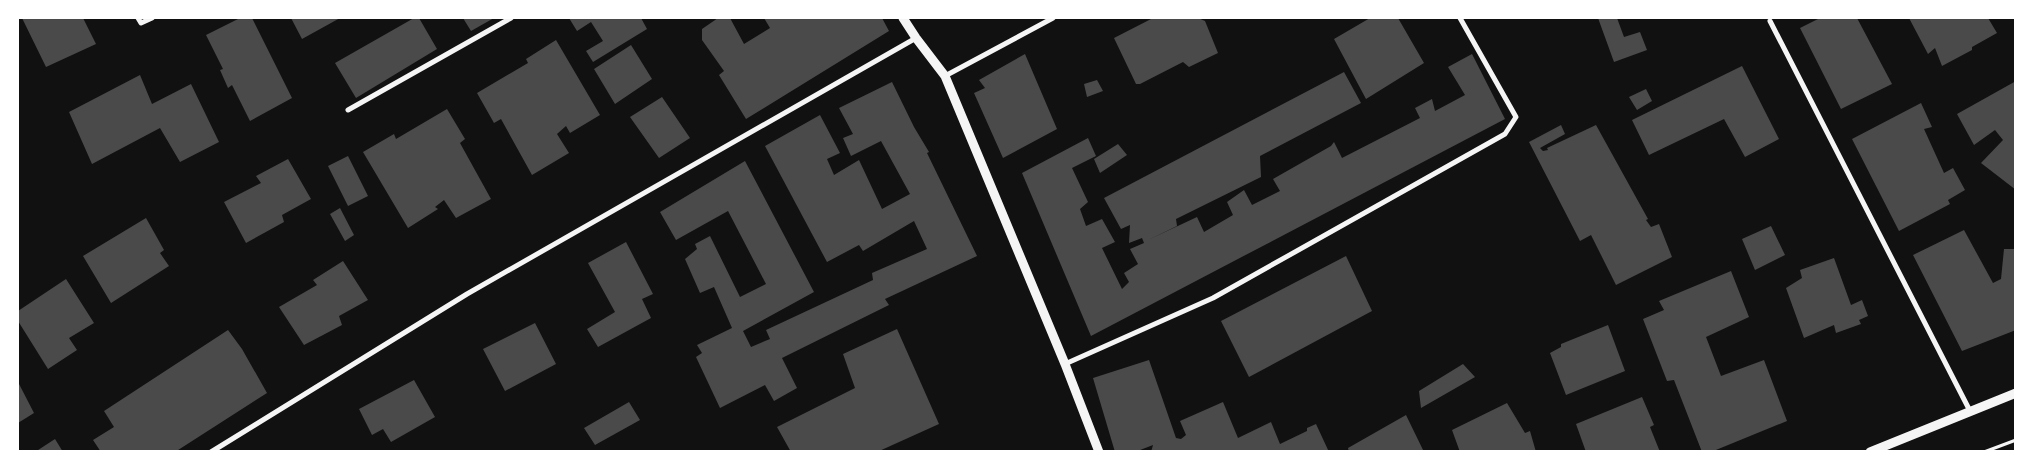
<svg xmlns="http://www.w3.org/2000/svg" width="2033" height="469" viewBox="0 0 2033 469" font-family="Raleway,sans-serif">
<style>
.building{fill:#4a4a4a}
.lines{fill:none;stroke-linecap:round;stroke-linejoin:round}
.path{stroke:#f5f5f5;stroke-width:3}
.minor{stroke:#f5f5f5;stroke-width:5}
.tertiary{stroke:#f5f5f5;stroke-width:9}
</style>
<rect width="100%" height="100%" fill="#111"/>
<!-- building -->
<path class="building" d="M22 18H83L96 44 46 67Z
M240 18H252L292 98 250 121 232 85 228 88 220 70 223 69 206 35Z
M291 18H340L302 39Z
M414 18H419L437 49 356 98 335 63Z
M463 18H494L471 31Z
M569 18H641L647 29 593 62 586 51 603 41 591 22 577 31Z
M718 18H730L744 44 770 28 764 18H882L889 31 746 119 719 75 724 71 702 40V29Z
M1153 18H1198L1205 21 1218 53 1189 67 1183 62 1140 84H1136L1114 38Z
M1370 18H1398L1424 63 1366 99 1334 39Z
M1598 18H1617L1624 37 1640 32 1647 50 1614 62Z
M1820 18H1857L1892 84 1841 109 1800 28Z
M1909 18H1988L1997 33 1972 47V50L1942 66 1935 48 1928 54Z
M556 40 600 115 570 133 566 126 557 134 569 153 532 175 501 119 494 123 477 93 528 63 526 59Z
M631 45 652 79 615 104 594 69Z
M1025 54 1057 129 1003 158 974 93 985 88 979 80Z
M1472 54 1505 119 1091 336 1022 173 1088 138 1096 156 1072 168 1088 202 1080 209 1086 226 1102 219 1115 242 1102 248 1122 289 1129 282 1124 273 1138 264 1130 249 1144 243 1142 238 1129 243 1130 225 1121 229 1104 198 1344 72 1361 103 1260 156 1261 177 1176 219 1177 226 1148 240 1197 217 1204 232 1233 215 1227 202 1244 190 1252 205 1280 191 1273 179 1331 146 1334 142 1342 158 1420 118 1415 108 1432 99 1435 111 1465 95 1448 67Z
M1742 66 1779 139 1745 157 1724 119 1649 155 1632 120Z
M140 75 152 104 191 84 219 142 180 162 160 128 92 164 69 112Z
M1097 80 1103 91 1087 97 1084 84Z
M2016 81V190L1981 163 2003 140 1995 130 1974 145 1957 114Z
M892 82 914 127 929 152 927 153 977 256 885 299 889 305 782 358 797 388 774 401 765 385 720 408 696 357 702 353 697 345 732 328 714 287 700 293 685 259 697 249 695 244 710 236 740 297 766 284 728 211 676 240 660 212 745 161 814 292 743 331 751 347 770 339 766 330 873 280 872 273 927 249 914 221 863 251 859 245 827 262 765 146 820 115 840 153 827 159 834 175 859 160 882 209 910 194 881 141 851 156 843 138 853 134 839 108Z
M1646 89 1652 101 1637 110 1629 97Z
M662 97 690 138 659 158 630 117Z
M1921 103 1932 127 1924 129 1944 173 1953 168 1965 190 1948 200 1950 204 1899 231 1852 139Z
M447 109 465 139 460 143 491 199 456 218 444 200 435 207 438 209 408 228 363 152 394 134 396 139Z
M1561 125 1565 134 1540 148 1543 151 1548 150 1547 148 1596 125 1648 219 1646 220 1651 227 1659 224 1672 257 1616 285 1591 235 1580 241 1529 142Z
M1118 144 1127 155 1100 173 1094 159Z
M348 156 368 196 348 206 328 166Z
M288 159 311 199 282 215 284 222 246 243 224 202 261 183 256 176Z
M340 208 354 235 345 241 330 214Z
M146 218 164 250 160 253 169 266 111 303 83 256Z
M1771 226 1785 255 1755 270 1742 239Z
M1964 230 1993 283 2001 279 2004 249H2016V330L1962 351 1913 255Z
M626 242 653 294 642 299 651 318 598 347 587 329 615 312 588 263Z
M1346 256 1372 311 1249 377 1221 321Z
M1834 258 1851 305 1862 300 1868 316 1859 320 1861 324 1836 333 1834 325 1804 338 1786 288 1802 278 1800 270Z
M343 261 368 300 339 316 342 325 304 345 279 307 317 285 313 280Z
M1731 271 1749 317 1706 337 1721 376 1764 360 1787 421 1711 452H1702L1674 380 1667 381 1643 319 1664 310 1659 301Z
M66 279 94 323 69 338 77 350 48 369 18 321V311Z
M535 323 556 364 505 391 483 349Z
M1608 325 1625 371 1566 395 1550 353 1561 347V344Z
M897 329 939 424 877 452H791L777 427 855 388 843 354Z
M228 330 242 349 267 393 175 452H101L93 440 114 427 104 411Z
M1149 360 1176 438 1181 439 1186 435 1180 421 1223 402 1238 438 1271 422 1280 444 1307 431V428L1316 424 1329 452H1151L1153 445 1135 452H1115L1093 378Z
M1463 364 1475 377 1421 408 1419 391Z
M414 380 435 417 391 442 383 429 372 435 359 409Z
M18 382 34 413 18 423Z
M1642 397 1654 425 1650 427 1660 452H1586L1576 424Z
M629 402 640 420 595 445 584 428Z
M1507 403 1525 433 1530 431 1536 452H1460L1452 430Z
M1406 415 1424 452H1349L1348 448Z
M55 439 63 452H35Z"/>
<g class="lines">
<!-- path -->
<path class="path" d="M1984 452 2016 440"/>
<!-- minor -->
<path class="minor" d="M138 18 141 23 152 18
M1770 21 1970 411
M945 76 1053 18
M348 110 511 18
M1065 364 1213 298 1505 134 1516 117 1460 18
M211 452 467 294 916 38"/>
<!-- tertiary -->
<path class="tertiary" d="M903 18 916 38 945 76 1065 364 1099 452
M1870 452 2016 393"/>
</g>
<!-- border -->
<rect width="2033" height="469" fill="none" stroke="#ffffff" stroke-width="38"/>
</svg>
